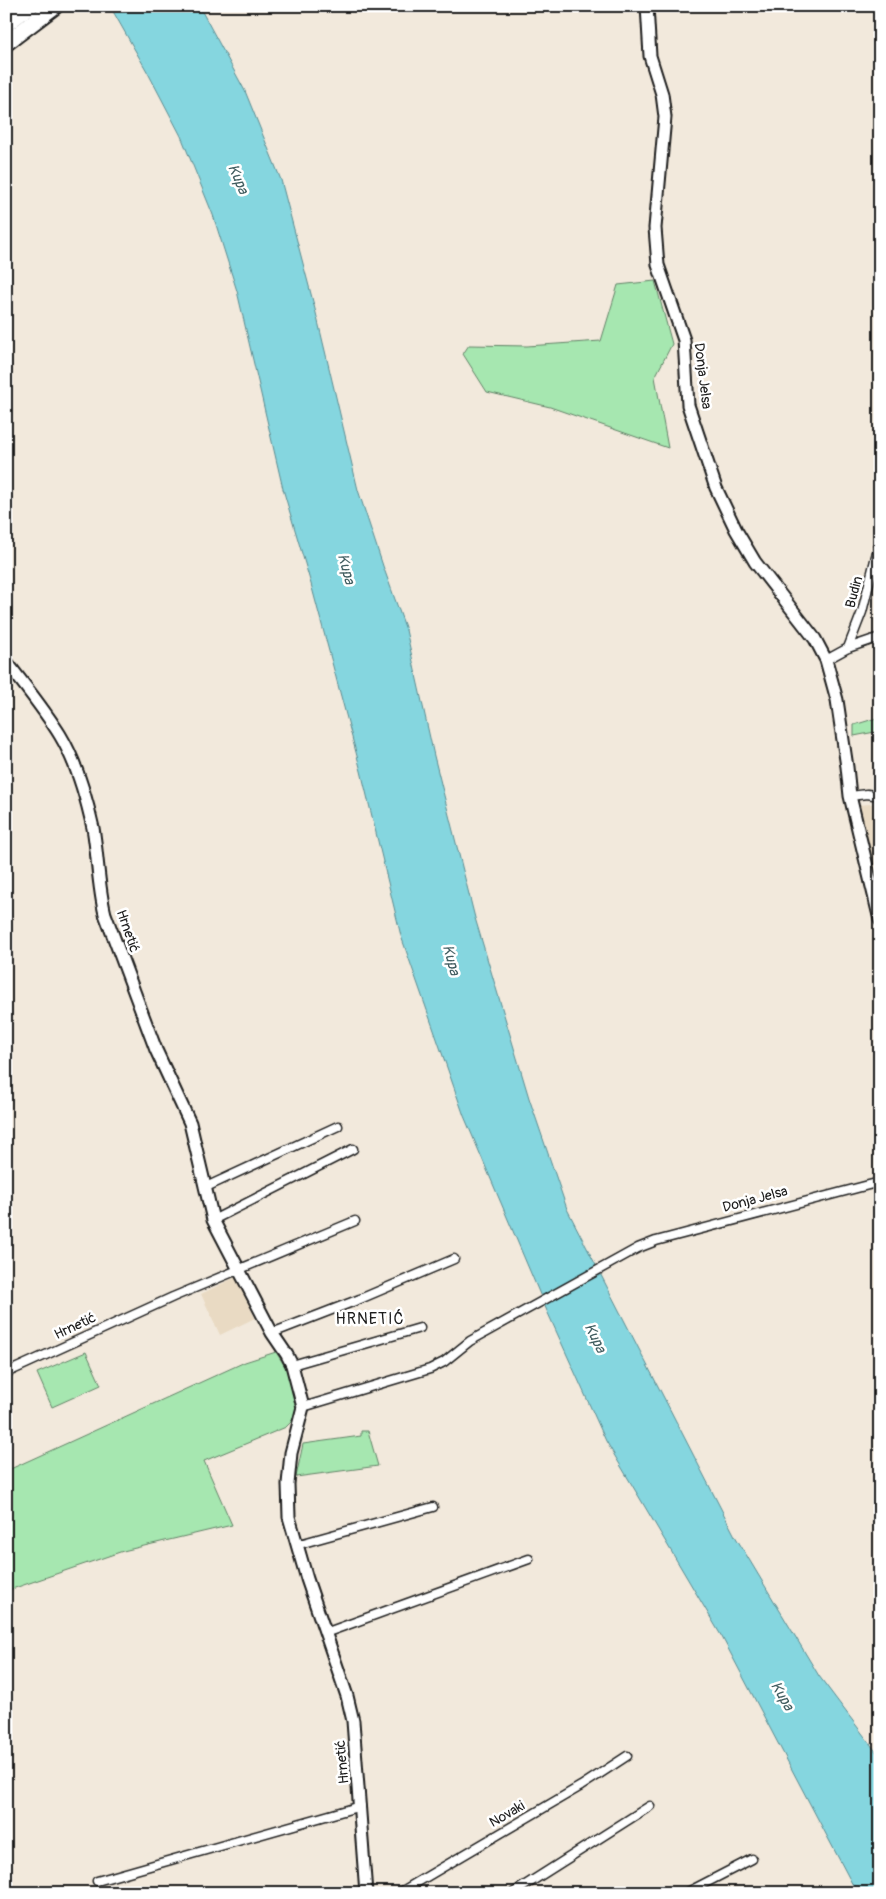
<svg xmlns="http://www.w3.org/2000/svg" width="886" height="1899" viewBox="0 0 886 1899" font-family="Pangolin,sans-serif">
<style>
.built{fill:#e9dac3}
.green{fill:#a6e7b0;stroke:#618266}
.water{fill:#85d6df;stroke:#5b8c91}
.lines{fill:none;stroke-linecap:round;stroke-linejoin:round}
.street-casing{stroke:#1c1c1c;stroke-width:11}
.secondary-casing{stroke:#1c1c1c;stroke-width:15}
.highway-casing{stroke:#1c1c1c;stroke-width:19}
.street{stroke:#fff;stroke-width:8}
.secondary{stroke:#fff;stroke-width:11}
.highway{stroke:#fff;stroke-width:15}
.labels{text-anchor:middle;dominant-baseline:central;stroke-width:5;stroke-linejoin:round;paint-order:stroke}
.street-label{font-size:14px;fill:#1c1c1c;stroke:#fff}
.water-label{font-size:15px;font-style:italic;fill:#415d60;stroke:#fff}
.quarter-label{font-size:16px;letter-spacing:1px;fill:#1c1c1c;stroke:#fff}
</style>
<rect width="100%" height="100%" fill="#f2e9dc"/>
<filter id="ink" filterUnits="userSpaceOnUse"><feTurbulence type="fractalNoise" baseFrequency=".02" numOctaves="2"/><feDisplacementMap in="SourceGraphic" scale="10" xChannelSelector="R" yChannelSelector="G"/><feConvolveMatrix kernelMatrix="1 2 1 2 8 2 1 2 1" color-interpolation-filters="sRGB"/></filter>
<g filter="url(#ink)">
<!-- built -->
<path class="built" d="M880 803V871L875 872 859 805Z
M236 1277 255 1318 220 1335 201 1294Z"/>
<!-- green -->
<path class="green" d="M655 281 672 344 655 377 668 448 550 407 487 392 463 354 469 345 527 346 601 341 618 285Z
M880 717V731L854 736V725Z
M86 1352 101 1385 52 1407 37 1373Z
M276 1352C289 1373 311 1406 286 1427L204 1461 232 1525 123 1551 6 1591V1471L245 1362Z
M361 1431H368L378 1466 296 1477 303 1444 361 1436Z"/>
<!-- water -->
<path class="water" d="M110 6H199L245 91 281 180 316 313 358 490 383 566 406 630 434 756 475 918 529 1098 567 1209 735 1536 819 1676 880 1757V1893H857L722 1637 606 1441 547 1311 464 1116 401 936 361 771 311 584 283 489 237 291 213 215 181 136 148 73Z"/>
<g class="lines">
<defs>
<path id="street" d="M848 648 862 612 880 540
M826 660 848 648 880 637
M850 796 867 794 880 796
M204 1188 338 1126
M213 1220 353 1149
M272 1333 360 1299 454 1259
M292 1365 420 1328
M6 1373 173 1297 355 1221
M303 1407 430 1369 444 1362 470 1341 638 1248 656 1241 880 1182
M296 1545 433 1507
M325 1633 529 1559
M97 1881 361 1806
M399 1893 581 1786 627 1756
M513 1893 650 1806
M686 1893 752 1859"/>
<path id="secondary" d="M647 6 650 56 662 94 665 117 655 228 658 265 684 340 688 405 716 488 736 530 755 562 815 639 826 660 837 700 847 767 850 796 880 920
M6 661C24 685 44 709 60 735 77 763 86 796 93 828 98 856 98 886 105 914L156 1050 190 1123 213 1220 272 1333 287 1355 292 1365 303 1407 291 1453 288 1484 289 1517 307 1579 347 1696 353 1721 366 1893"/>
<path id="highway" d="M6 24 30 6
M6 43 55 6"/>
</defs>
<!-- street casing -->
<use href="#street" class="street-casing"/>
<!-- secondary casing -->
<use href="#secondary" class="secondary-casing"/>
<!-- highway casing -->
<use href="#highway" class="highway-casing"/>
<!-- street -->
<use href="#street" class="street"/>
<!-- secondary -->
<use href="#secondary" class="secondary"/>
<!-- highway -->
<use href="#highway" class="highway"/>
</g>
</g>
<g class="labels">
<!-- street labels -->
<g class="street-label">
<text transform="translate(703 376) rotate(83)">Donja Jelsa</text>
<text transform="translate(854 592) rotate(-75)">Budin</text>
<text transform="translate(128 931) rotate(71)">Hrnetić</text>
<text transform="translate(755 1199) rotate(-15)">Donja Jelsa</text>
<text transform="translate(75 1326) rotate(-25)">Hrnetić</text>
<text transform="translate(342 1762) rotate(-95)">Hrnetić</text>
<text transform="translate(507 1814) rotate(-30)">Novaki</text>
</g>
<!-- water labels -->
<g class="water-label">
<text transform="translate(238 179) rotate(67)">Kupa</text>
<text transform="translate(346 569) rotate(75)">Kupa</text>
<text transform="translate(451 960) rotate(75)">Kupa</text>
<text transform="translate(595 1338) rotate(64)">Kupa</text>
<text transform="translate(782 1696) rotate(60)">Kupa</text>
</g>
<!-- quarter labels -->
<g class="quarter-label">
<text x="370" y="1319">HRNETIĆ</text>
</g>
</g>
<!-- margin -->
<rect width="886" height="1899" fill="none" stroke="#fff" stroke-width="25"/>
<rect x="12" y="12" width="861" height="1874" fill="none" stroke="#1c1c1c" stroke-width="2" filter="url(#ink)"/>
</svg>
